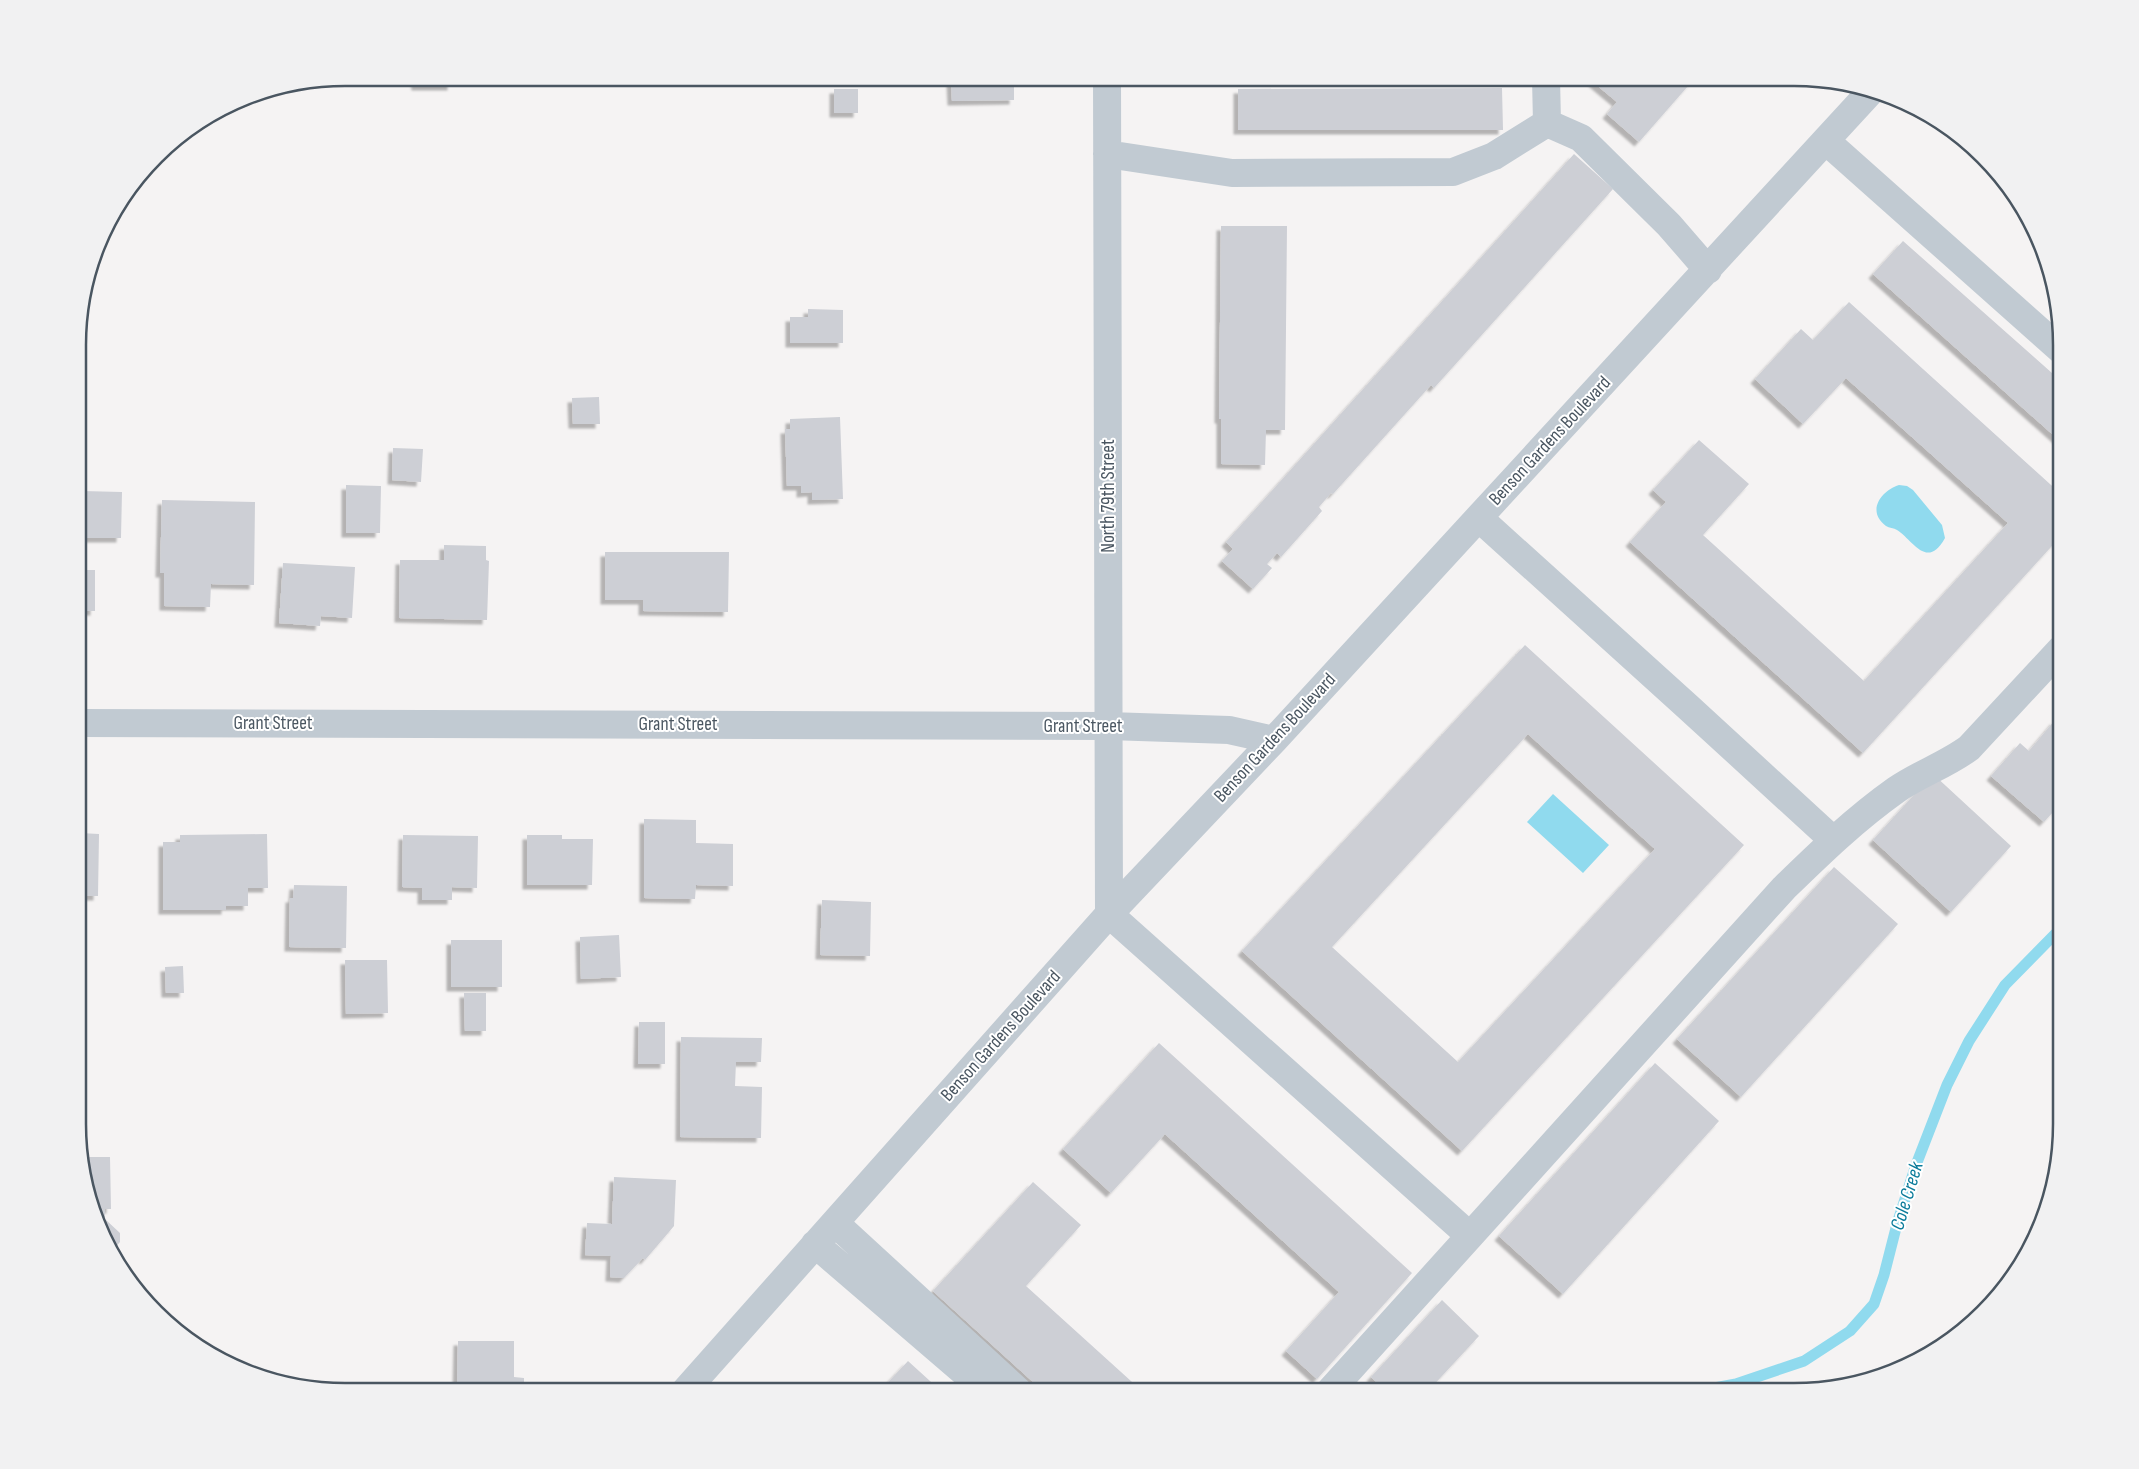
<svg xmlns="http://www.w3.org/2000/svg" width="2139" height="1469" viewBox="0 0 2139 1469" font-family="'Sofia Sans Condensed',sans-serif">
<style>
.water{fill:#90daee}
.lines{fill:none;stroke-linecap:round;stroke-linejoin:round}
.stream{stroke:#90daee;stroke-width:11}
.building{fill:#cdcfd5;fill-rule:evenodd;filter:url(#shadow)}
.minor{stroke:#c1cad2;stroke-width:28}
.labels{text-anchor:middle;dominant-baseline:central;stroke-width:4;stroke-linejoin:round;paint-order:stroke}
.street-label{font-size:19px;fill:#4a5661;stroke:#fff}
.water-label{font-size:20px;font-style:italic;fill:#0c7c9b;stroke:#fff}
.rim{fill:none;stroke:#4a5661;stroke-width:2.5}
</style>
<defs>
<filter id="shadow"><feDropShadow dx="-4.5" dy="4.5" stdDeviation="1" flood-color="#0004"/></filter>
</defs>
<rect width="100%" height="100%" fill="#f5f3f3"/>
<!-- water -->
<path class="water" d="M1899 485 1907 486 1913 490 1942 525 1945 538C1927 571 1912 539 1897 530 1894 528 1889 528 1886 526 1866 511 1881 491 1899 485Z
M1553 794 1609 845 1583 873 1527 822Z"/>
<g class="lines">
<!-- stream -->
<path class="stream" d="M1698 1391 1736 1384 1804 1361 1850 1331 1874 1304 1884 1275 1897 1224 1916 1165 1947 1085 1969 1041 2005 985 2061 928"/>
</g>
<!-- building -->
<path class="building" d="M415 78H452V86H416Z
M951 78H1014V100L952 101Z
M1596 78H1695L1639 142 1607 114 1617 102 1593 82Z
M1502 88 1503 130H1238V89Z
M834 89H858V113H834Z
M1574 154 1613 189 1434 388 1431 385 1333 494 1331 493 1319 507 1322 511 1281 557 1277 553 1267 564 1272 568 1253 589 1222 561 1233 549 1226 542Z
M1221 226H1287L1285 430H1266L1265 465 1221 464V419H1219Z
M1903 241 2061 381V442L1873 274Z
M1849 302 2061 494V536L1863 753 1630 542 1666 502 1653 490 1699 440 1749 484 1703 535 1864 681 2008 523 1846 378 1803 424 1755 379 1801 329 1813 340Z
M808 309 843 310V343H790V317H808Z
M599 397 600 424H573L572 398Z
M840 417 843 499 812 500V492L801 493V486H787L785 429H790V419Z
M393 448 423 449 421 482 392 480Z
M346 485 381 486 380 533H346Z
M82 491 122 492 121 538H81Z
M162 500 255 502 254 585 211 584 210 607 164 606V573H160Z
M444 545 486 546V560L489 561 487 620 399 618 400 560H444Z
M605 552H729L728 612 643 611V600H605Z
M283 563 355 567 352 618 321 616 320 626 279 623Z
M80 570H95V611H80Z
M1525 645 1744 845 1462 1151 1242 951ZM1528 734 1655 849 1458 1062 1332 947Z
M2055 720 2061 725V803L2044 822 1991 776 2020 743 2029 751Z
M1933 774 2011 846 1951 912 1873 840Z
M644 819 696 820V843L733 844V886L696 885 695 899 644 898Z
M80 833 99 834 98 896H80Z
M267 834 268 888H248V906H226V910H163V842H180V835Z
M403 835 478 836 477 888 452 887V900H422V888L402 887Z
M527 835H562V839H593L592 885H527Z
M1834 867 1898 924 1741 1097 1677 1039Z
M294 885 347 886 346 948 289 947 290 898H293Z
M822 900 871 902 870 956 820 955Z
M619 935 621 977 581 979 580 937Z
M451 940H502V987H451Z
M345 960H387L388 1013 346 1014Z
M183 966 184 993H166L165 967Z
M80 981H81L83 1120H80Z
M464 993H486V1031H465Z
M639 1022H665V1064H638Z
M681 1037 762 1038 761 1062H736L735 1086 762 1087 761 1138 680 1137Z
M1159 1043 1412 1273 1317 1379 1286 1351 1339 1292 1165 1134 1111 1193 1063 1149Z
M1655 1063 1719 1121 1563 1294 1499 1236Z
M80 1157H110L111 1209H105V1217H100Z
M614 1177 676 1180 674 1226 645 1260 643 1258 624 1278 610 1277 611 1256 585 1255 587 1223 612 1224Z
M1033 1182 1081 1225 1026 1286 1142 1391H1043L933 1291Z
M101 1220H106L120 1233V1242L113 1250H111Z
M1442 1300 1479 1336 1428 1391H1386L1371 1377Z
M458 1341H514V1377L524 1378V1391H457Z
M908 1361 941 1391H880Z"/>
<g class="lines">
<!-- minor -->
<path class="minor" d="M1107 78 1109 914 1470 1236
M1547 123 1581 138 1669 225 1708 270
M1826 141 2061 350
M1107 154 1232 173 1453 172 1494 156 1547 123 1546 78
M1479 518 1688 707 1833 840
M80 723 1109 726 1229 730 1274 740
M835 1223 1018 1391
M815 1244 986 1391
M685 1391 1109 914 1274 740 1872 90
M1330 1391 1784 888C1820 853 1855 819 1896 790 1919 774 1946 765 1969 748L2061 649"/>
</g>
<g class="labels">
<!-- street labels -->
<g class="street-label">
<text transform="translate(1550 441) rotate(-47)">Benson Gardens Boulevard</text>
<text transform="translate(1108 496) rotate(-90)">North 79th Street</text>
<text x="273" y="723">Grant Street</text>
<text x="678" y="724">Grant Street</text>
<text x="1083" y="726">Grant Street</text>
<text transform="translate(1275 738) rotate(-47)">Benson Gardens Boulevard</text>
<text transform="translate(1001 1036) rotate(-48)">Benson Gardens Boulevard</text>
</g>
<!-- water labels -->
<g class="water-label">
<text transform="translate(1907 1196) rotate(-73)">Cole Creek</text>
</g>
</g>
<!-- crop -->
<path d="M0 0H2139V1469H0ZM345 86H1794A259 259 0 0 1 2053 345V1124A259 259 0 0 1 1794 1383H345A259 259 0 0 1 86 1124V345A259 259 0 0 1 345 86Z" fill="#f1f1f2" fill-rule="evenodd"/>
<path class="rim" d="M345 86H1794A259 259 0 0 1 2053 345V1124A259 259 0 0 1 1794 1383H345A259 259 0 0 1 86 1124V345A259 259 0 0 1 345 86Z"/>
</svg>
